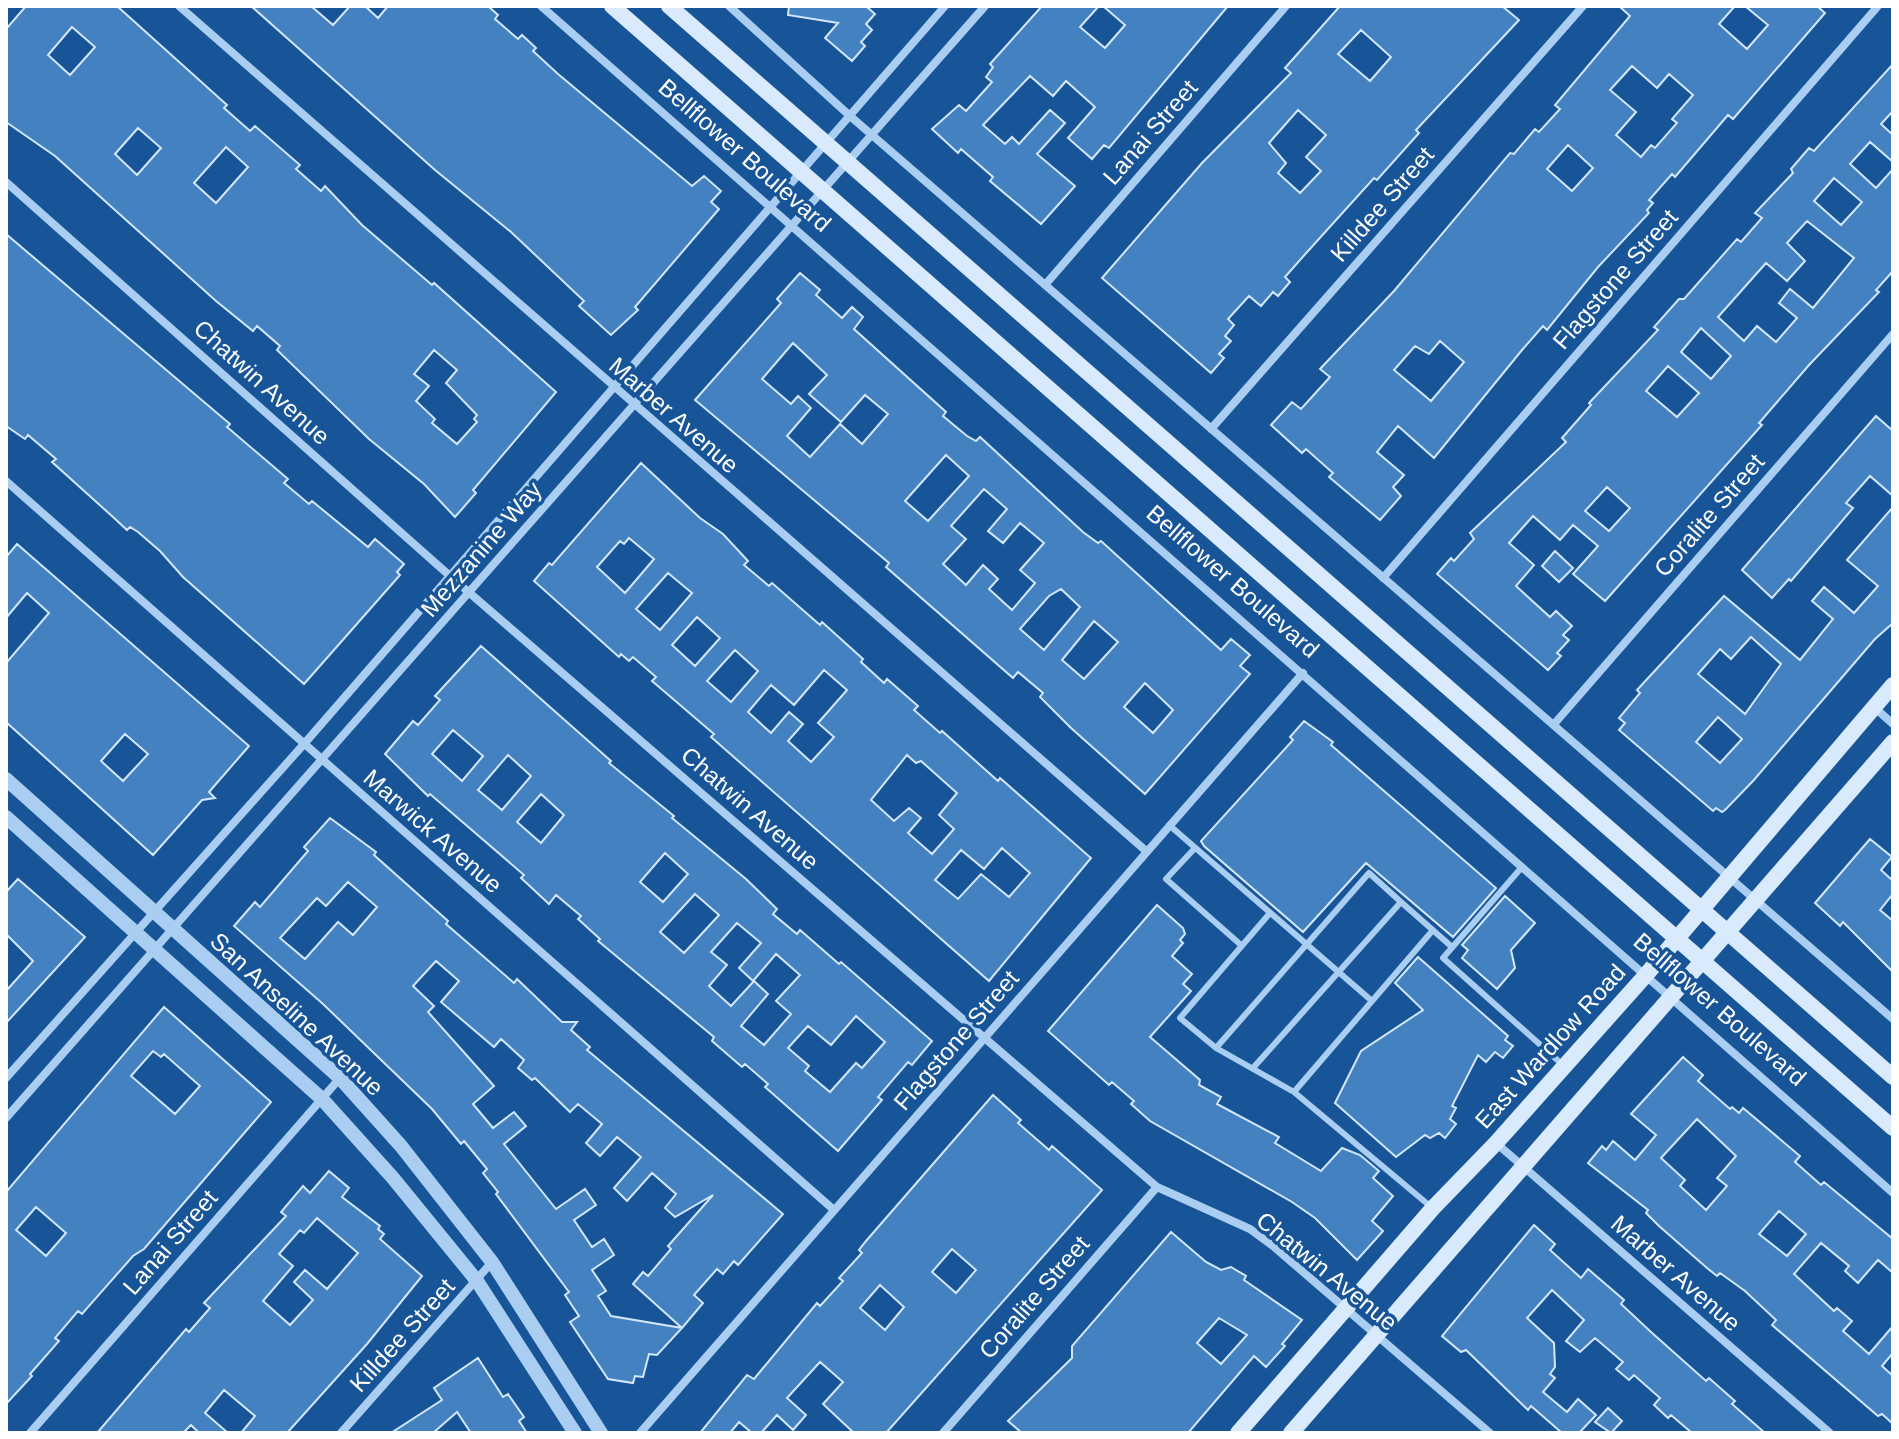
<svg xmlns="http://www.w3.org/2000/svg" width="1899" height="1439" viewBox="0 0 1899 1439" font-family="Helvetica,sans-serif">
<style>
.building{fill:#4481c1;stroke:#d2e7fc;stroke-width:2;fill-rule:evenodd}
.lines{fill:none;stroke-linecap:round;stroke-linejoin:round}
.service{stroke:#aacef2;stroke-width:6}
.minor{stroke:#aacef2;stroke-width:8}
.tertiary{stroke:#aacef2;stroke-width:14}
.secondary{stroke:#d9eafc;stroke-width:16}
.labels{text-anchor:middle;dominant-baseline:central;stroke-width:7;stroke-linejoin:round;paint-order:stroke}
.street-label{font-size:24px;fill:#fff;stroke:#175598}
</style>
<rect width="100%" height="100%" fill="#175598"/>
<!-- building -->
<path class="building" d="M26 6H117L227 105 224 108 250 131 255 126 300 165 296 169 321 191 325 186 362 225 432 285 434 283 556 392 473 490 476 493 455 517 424 484 369 439 277 350 280 346 257 326 253 331 216 301 55 156 6 122V29ZM72 27 95 47 70 75 48 55ZM138 128 161 148 137 175 115 154ZM226 147 248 167 216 203 194 183ZM434 350 457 370 446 383 477 415 474 419 477 422 457 444 432 423 435 419 416 401 429 386 414 374Z
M251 6H311L333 25 350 6H365L378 18 388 6H488L498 15 495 19 518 39 522 35 536 48 533 51 558 74 692 186 704 176 721 191 711 202 719 209 635 307 638 310 611 335 579 306 584 301 511 232 435 170Z
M789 6H866L875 14 866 24 872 30 861 42 865 46 852 61 825 38 838 23 788 15Z
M1042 6H1099L1080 27 1105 48 1125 25 1103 6H1228L1109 148 1104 145 1092 159 1068 138 1095 107 1066 81 1053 96 1030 76 983 125 1005 144 1012 137 1019 144 1050 110 1065 123 1037 154 1075 186 1041 224 990 181 993 177 961 149 958 153 932 129 959 105 966 111 992 82 986 77 993 67 990 64Z
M1340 6H1502L1519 20 1416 130 1419 133 1377 180 1374 178 1308 251 1285 277 1290 282 1278 296 1273 292 1261 306 1249 296 1228 319 1234 325 1225 336 1231 341 1219 354 1224 358 1211 373 1102 278 1202 163 1291 73 1285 68ZM1361 30 1391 57 1370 81 1338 54ZM1298 110 1326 135 1306 157 1321 171 1300 193 1278 173 1286 163 1269 143Z
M1619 6H1735L1719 24 1747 49 1768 25 1745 6H1817L1825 13 1733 119 1728 115 1675 177 1672 174 1649 200 1653 203 1647 210 1649 213 1598 267 1547 330 1543 326 1522 350 1434 458 1398 426 1377 452 1404 475 1393 487 1401 496 1380 520 1329 477 1333 473 1306 449 1302 453 1271 425 1292 402 1301 409 1330 377 1320 369 1394 291 1510 153 1514 154 1535 129 1539 132 1560 109 1555 105 1630 16ZM1632 66 1657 88 1669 74 1693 95 1672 119 1677 123 1655 148 1651 145 1641 157 1616 135 1636 112 1610 90ZM1568 145 1593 168 1572 191 1547 169ZM1440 341 1464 362 1431 401 1394 370 1415 346 1429 354Z
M1893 64V111L1881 124 1893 135V162L1870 142 1850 164 1876 188 1893 169V271L1876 290 1879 292 1809 365 1759 423 1762 425 1605 601 1573 574 1598 546 1573 525 1560 540 1533 516 1509 543 1534 565 1516 586 1550 617 1556 611 1572 626 1563 635 1569 640 1557 653 1561 656 1548 670 1437 574 1451 558 1454 561 1474 539 1470 533 1566 442 1562 438 1591 405 1589 403 1658 330 1654 327 1679 299H1684L1737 239 1741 242 1762 218 1755 213 1793 173 1791 169 1809 148 1814 151ZM1834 178 1862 202 1841 225 1814 201ZM1807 221 1854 258 1813 308 1790 289 1779 303 1797 318 1776 342 1757 326 1744 341 1718 317 1766 263 1787 281 1805 261 1787 243ZM1701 328 1731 356 1711 379 1681 352ZM1668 366 1699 393 1677 417 1646 391ZM1607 487 1630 508 1609 531 1585 511Z
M6 234 230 424 227 427 288 479 284 483 309 504 312 501 368 547 375 539 404 564 397 572 400 575 304 684 183 577 160 551 138 532 130 527 127 530 113 517 52 462 56 459 28 435 25 439 6 426Z
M800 273 820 290 816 295 842 318 852 307 863 317 854 329 946 412 943 416 967 436 976 441 980 437 1083 532 1098 543 1101 541 1221 650 1231 639 1250 655 1240 666 1250 674 1145 794 1071 728 1040 697 1043 693 1018 672 1013 678 886 567 889 563 695 400 781 303 777 299ZM793 343 827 375 809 394 841 422 865 395 888 414 862 444 840 424 810 457 787 436 811 408 798 396 791 404 762 379ZM946 455 969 476 928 521 905 501ZM984 489 1007 509 988 531 1003 543 1020 523 1044 543 1020 570 1035 583 1012 610 989 589 998 579 983 565 966 585 943 564 966 539 951 526ZM1061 589 1080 607 1044 650 1020 629 1049 596ZM1094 621 1118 642 1084 679 1062 660ZM1145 683 1173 710 1153 733 1124 707Z
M1876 416 1893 431V496L1870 476 1846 503 1853 508 1791 581 1789 579 1772 598 1742 570Z
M641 463 700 518 723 534 748 561 744 565 769 586 772 583 820 625 822 622 863 659 861 662 884 683 887 679 918 706 914 710 940 733 942 731 998 781 1000 778 1091 858 989 981 711 737 714 734 652 681 656 677 633 657 629 661 621 654 619 657 534 581 549 563 552 565ZM629 538 654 559 625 593 597 567 620 541 624 544ZM668 573 692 593 660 630 636 609ZM697 617 720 638 695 666 672 645ZM735 650 758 671 731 702 707 681ZM824 670 847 690 818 723 834 737 811 762 788 741 803 724 789 712 771 733 748 712 771 685 794 705ZM907 755 916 763 921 761 957 793 939 815 954 829 932 854 908 833 921 818 909 808 894 821 871 800ZM1002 848 1030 873 1009 897 981 874 958 899 935 880 961 850 984 869Z
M1893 507V623L1875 639 1753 781 1725 810 1722 812 1716 808 1713 811 1619 730 1625 723 1619 718 1640 693 1637 690 1724 596 1800 660 1833 619 1812 601 1824 587 1854 613 1878 586 1847 560ZM1751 637 1781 664 1745 714 1698 674 1720 649 1731 659ZM1718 717 1742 739 1720 763 1696 742Z
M17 544 249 746 209 792 215 798 202 800 153 855 6 722V663L49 613 27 593 6 618V557ZM125 734 148 754 123 781 101 761Z
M1555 551 1573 568 1559 582 1542 566Z
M481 646 611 761 609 763 674 816 672 818 746 879 777 909 773 914 797 934 800 930 839 964 841 962 932 1041 912 1065 908 1062 878 1097 882 1100 838 1151 765 1087 768 1084 745 1064 742 1067 712 1041 714 1037 598 941 600 939 578 919 581 916 556 895 549 904 521 878 524 875 430 794 428 796 385 754 413 721 418 725 440 700 435 696ZM453 730 483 756 462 781 432 754ZM508 755 531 776 502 810 478 790ZM541 794 564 815 541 843 517 822ZM665 853 688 874 663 902 640 882ZM695 894 719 915 684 953 660 932ZM737 923 761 943 739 968 753 981 776 954 800 975 776 1001 791 1014 764 1045 741 1026 768 994 754 981 731 1006 709 986 727 965 711 952ZM856 1016 885 1042 862 1068 856 1063 830 1092 805 1071 809 1066 788 1048 808 1026 831 1045Z
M1304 721 1333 742 1331 745 1496 888 1453 937 1366 863 1303 932 1204 846 1201 841 1293 740 1290 737Z
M330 818 376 852 374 855 448 921 446 924 514 983 517 979 562 1022H577L571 1030 590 1047 587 1050 783 1214 738 1265 734 1261 723 1274 717 1269 694 1295 703 1303 682 1328 633 1284 643 1272 648 1276 671 1249 668 1246 713 1195 675 1217 665 1208 676 1194 652 1173 627 1201 614 1188 641 1157 617 1137 600 1156 586 1143 602 1124 578 1104 570 1112 535 1078 532 1080 518 1068 524 1060 501 1039 494 1047 441 1002 459 981 436 961 413 986 434 1006 428 1012 494 1086 473 1104 493 1128 514 1112 526 1126 504 1144 556 1209 585 1189 596 1205 574 1220 592 1247 604 1239 614 1255 592 1270 606 1291 598 1296 611 1316 682 1328 657 1355 649 1354 643 1377 635 1376 633 1383 608 1379 570 1322 579 1316 565 1295 569 1292 496 1194 498 1192 483 1173 487 1169 464 1141 461 1144 432 1109 323 1004 234 926 255 902 260 907 308 851 304 847ZM348 882 377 907 353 935 338 922 305 959 280 938 317 898 326 906Z
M1870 839 1892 857 1881 870 1893 881V894L1880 910 1893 921V972L1843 922 1840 926 1815 903Z
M18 879 85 937 6 1023V991L33 961 6 934V892Z
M1505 896 1535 923 1511 950 1515 968 1497 989 1462 958 1468 950 1462 945Z
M1157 905 1183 928 1185 934 1180 940 1183 943 1172 956 1192 974 1183 984 1191 991 1150 1037 1200 1080 1199 1085 1221 1097 1217 1104 1279 1137 1275 1143 1321 1171 1342 1148 1360 1155 1379 1171 1373 1178 1393 1196 1372 1221 1383 1231 1357 1260 1315 1218 1292 1202 1150 1121 1131 1104 1134 1101 1112 1082 1109 1085 1048 1031Z
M1418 957 1508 1036 1505 1040 1513 1046 1503 1058 1495 1052 1486 1062 1478 1055 1452 1106 1456 1108 1450 1119 1456 1124 1445 1138 1439 1133 1430 1138 1425 1135 1396 1157 1335 1103 1361 1051 1423 1010 1395 983Z
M164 1007 271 1102 144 1249 133 1256 82 1314 78 1311 55 1338 59 1341 30 1374 32 1376 6 1404V1192ZM153 1051 161 1057 164 1054 200 1086 175 1114 131 1076ZM36 1207 66 1233 46 1256 16 1230Z
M1683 1057 1703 1075 1698 1081 1730 1109 1732 1107 1739 1113 1743 1108 1800 1156 1795 1162 1821 1185 1824 1182 1893 1239V1273L1878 1260 1858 1283 1845 1271 1849 1266 1821 1243 1794 1274 1834 1311 1837 1308 1852 1321 1843 1331 1869 1354 1893 1326V1353L1882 1366 1893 1376V1424L1882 1414 1878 1416 1772 1325 1776 1320 1745 1291 1720 1273 1717 1276 1707 1268 1659 1226 1646 1213 1648 1210 1588 1163 1602 1146 1606 1150 1613 1141 1635 1160 1656 1135 1631 1114ZM1697 1119 1736 1156 1717 1178 1727 1186 1706 1210 1680 1186 1685 1180 1661 1158ZM1779 1211 1806 1234 1787 1256 1759 1234Z
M993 1095 1021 1120 1018 1123 1049 1150 1052 1146 1102 1190 886 1433H854L823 1404 843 1382 820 1362 787 1398 806 1415 793 1430 777 1415 761 1433H752L739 1422 730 1433H700L747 1375 754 1379 817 1303 820 1306 843 1281 839 1278 862 1253 859 1250 866 1241ZM952 1249 976 1270 956 1293 932 1272ZM880 1285 904 1307 885 1330 860 1308Z
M329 1171 349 1188 342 1197 380 1226 378 1229 384 1234 380 1239 422 1276 367 1344 287 1433H241L255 1416 224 1390 205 1413 228 1433H199L191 1425 183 1433H97L186 1329 189 1332 210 1308 204 1303 286 1216 281 1212 303 1186 310 1193ZM317 1218 358 1253 327 1289 305 1270 294 1282 313 1300 290 1325 263 1301 293 1266 279 1254 300 1230 304 1233Z
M1534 1225 1555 1244 1550 1250 1581 1278 1588 1269 1624 1300 1621 1304 1651 1332 1706 1381 1709 1378 1735 1401 1732 1404 1765 1433H1692L1671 1415 1668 1418 1654 1405 1660 1398 1634 1375 1629 1380 1616 1369 1623 1362 1595 1338 1580 1352 1566 1341 1584 1320 1552 1290 1527 1318 1554 1343 1555 1367 1550 1374 1555 1378 1543 1392 1567 1412 1578 1399 1596 1415 1579 1433H1562L1531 1406 1528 1410 1466 1350 1461 1352 1442 1336Z
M1171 1232 1206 1262 1221 1270 1231 1267 1246 1276 1244 1280 1302 1320 1282 1344 1285 1346 1266 1367 1254 1356 1188 1433H1022L1008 1421 1072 1358V1346ZM1219 1318 1247 1335 1221 1364 1197 1343Z
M478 1358 503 1397 508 1394 524 1417 519 1421 527 1433H471L457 1412 433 1433H391L442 1400 434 1388Z
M1608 1408 1622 1421 1611 1433 1595 1422Z"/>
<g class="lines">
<!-- service -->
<path class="service" d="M1169 825 1372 1001
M1195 848 1166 879 1241 945
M1522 867 1443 958 1564 1066
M1401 902 1452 947
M1270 913 1180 1018 1216 1048 1294 1092
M1216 1048 1369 873 1401 902 1253 1068
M1430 1206 1294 1092 1433 930"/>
<!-- minor -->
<path class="minor" d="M179 6 1145 850
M541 6 1893 1193
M729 6 850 116 1893 1019
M6 182 450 576 1157 1187 1250 1229 1273 1246 1490 1433
M1045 285 1286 6
M1211 429 1583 6
M6 481 834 1210
M1383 578 1878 6
M1875 708 1893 724
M1555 723 1893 334
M6 1078 304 744 945 6
M6 1118 985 6
M1496 1143 1830 1433
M30 1433 340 1078
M341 1433 492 1262
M640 1433 1303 673
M943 1433 1157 1187"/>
<!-- tertiary -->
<path class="tertiary" d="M6 779 340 1078 401 1146 492 1262 601 1433
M6 817 322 1099 393 1178 477 1281 575 1433"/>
<!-- secondary -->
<path class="secondary" d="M612 6 1893 1128
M669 6 1893 1077
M1238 1433 1433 1208 1496 1143 1645 976 1893 685
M1291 1433 1893 742"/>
</g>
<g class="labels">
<!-- street labels -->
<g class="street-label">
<text transform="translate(1150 132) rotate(-49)">Lanai Street</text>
<text transform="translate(745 155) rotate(41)">Bellflower Boulevard</text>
<text transform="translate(1382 204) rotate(-49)">Killdee Street</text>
<text transform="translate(1615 279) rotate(-49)">Flagstone Street</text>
<text transform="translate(262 382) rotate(42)">Chatwin Avenue</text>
<text transform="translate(674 415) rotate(41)">Marber Avenue</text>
<text transform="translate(1709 515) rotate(-49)">Coralite Street</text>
<text transform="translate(481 549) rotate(-49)">Mezzanine Way</text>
<text transform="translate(1233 581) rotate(41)">Bellflower Boulevard</text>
<text transform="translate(750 808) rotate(41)">Chatwin Avenue</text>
<text transform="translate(433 831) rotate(41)">Marwick Avenue</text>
<text transform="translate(1720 1009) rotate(41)">Bellflower Boulevard</text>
<text transform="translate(297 1014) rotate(43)">San Anseline Avenue</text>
<text transform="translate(956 1040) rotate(-49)">Flagstone Street</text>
<text transform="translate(1550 1046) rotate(-48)">East Wardlow Road</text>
<text transform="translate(170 1242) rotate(-49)">Lanai Street</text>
<text transform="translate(1327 1271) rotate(39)">Chatwin Avenue</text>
<text transform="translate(1676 1273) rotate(41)">Marber Avenue</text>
<text transform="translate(1034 1297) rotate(-49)">Coralite Street</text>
<text transform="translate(402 1335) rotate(-48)">Killdee Street</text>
</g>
</g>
<!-- border -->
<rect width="1899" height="1439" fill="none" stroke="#ffffff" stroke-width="16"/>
</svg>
